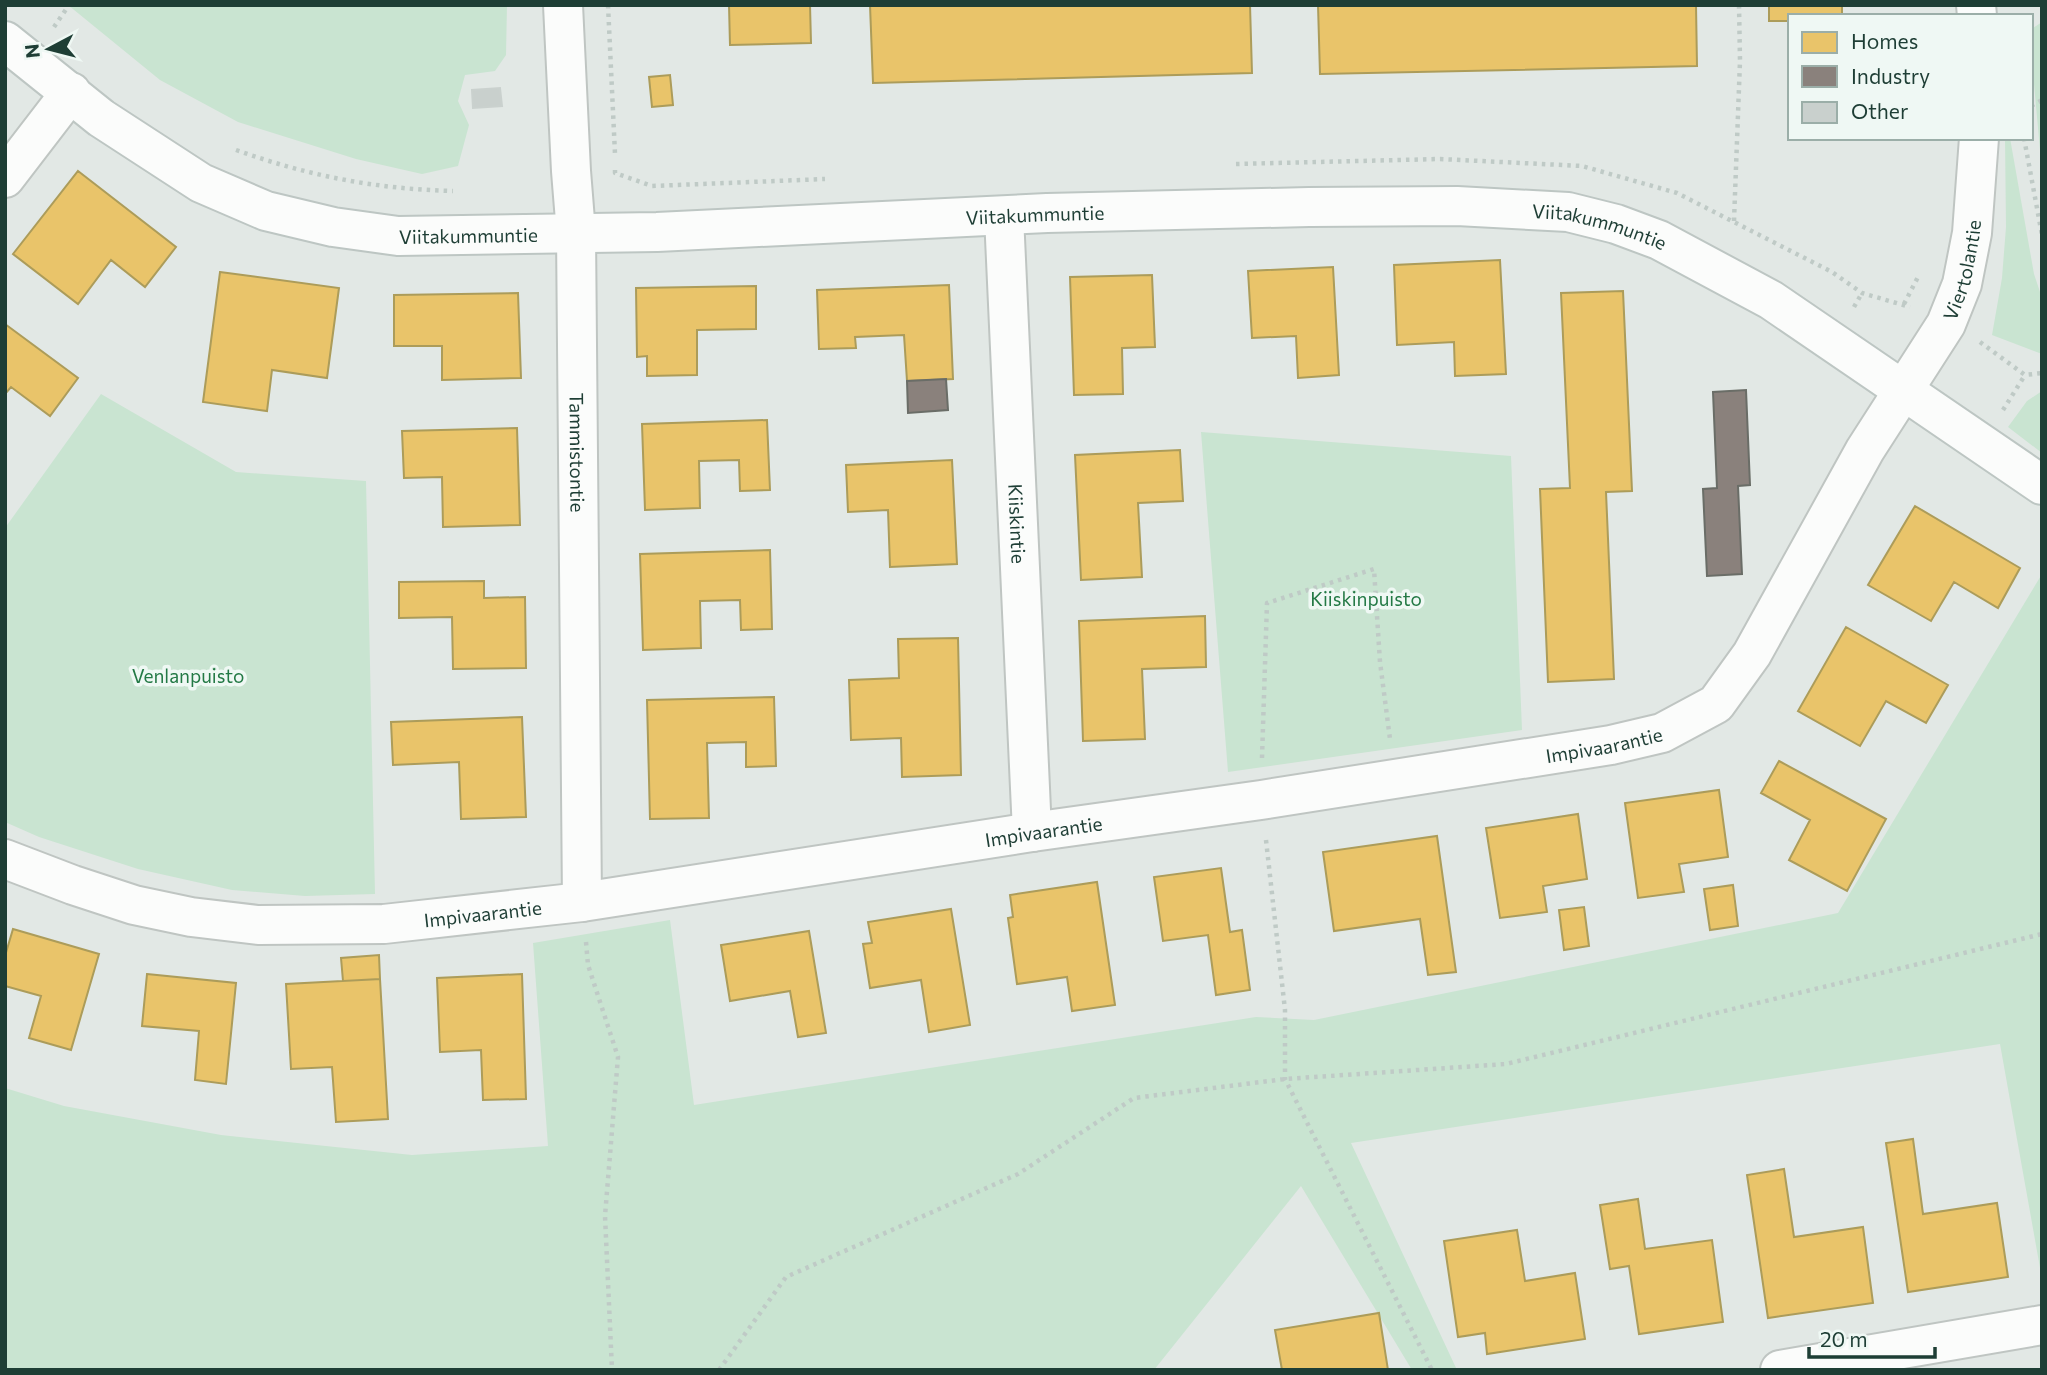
<svg xmlns="http://www.w3.org/2000/svg" width="2047" height="1375" viewBox="0 0 2047 1375" font-family="Commissioner,sans-serif">
<style>
.green{fill:#c9e4d1}
.homes{fill:#e9c46a;stroke:#ac9c5a;stroke-width:2}
.industry{fill:#8a817c;stroke:#6a6d67;stroke-width:2}
.building{fill:#c9d0cd;stroke:#cad1ce;stroke-width:2}
.lines{fill:none;stroke-linecap:round;stroke-linejoin:round}
.street-casing{stroke:#bfc5c2;stroke-width:42}
.secondary-casing{stroke:#bdc6c3;stroke-width:42}
.path{stroke:#bfcac6;stroke-width:4.5;stroke-dasharray:3.5 5;stroke-linecap:butt}
.street{stroke:#fbfcfb;stroke-width:38}
.secondary{stroke:#fbfcfb;stroke-width:38}
.labels{text-anchor:middle;dominant-baseline:central;stroke-width:7;stroke-linejoin:round;paint-order:stroke}
.street-label{font-size:19px;fill:#1e3e35;stroke:#eff8f4}
.park-label{font-size:19px;fill:#237945;stroke:#eff8f4}
</style>
<rect width="100%" height="100%" fill="#e2e8e5"/>
<!-- green -->
<path class="green" d="M68 5H507L506 55 495 71 465 75 458 101 469 125 458 166 422 174 356 159 238 122 160 80Z
M2042 22V150H2040L2034 84 2033 28Z
M2005 138H2010L2034 274 2042 298V354L1992 335 2002 278 2006 227Z
M2042 391V453L2008 427 2027 401Z
M101 394 236 472 366 481 375 894 305 896 232 890 138 869 39 837 5 822V528Z
M1201 432 1511 456 1522 730 1228 772Z
M2042 574V1279L2000 1044 1351 1143 1457 1370H1412L1301 1186 1154 1370H5V1088L64 1106 221 1135 412 1155 548 1146 533 943 670 920 694 1105 1256 1017 1314 1020 1838 913Z"/>
<!-- homes -->
<path class="homes" d="M729 5H810L811 43 730 45Z
M870 5H1250L1252 73 873 83Z
M1318 5H1696L1697 66 1320 74Z
M1769 5H1842V16H1790V21H1769Z
M670 75 673 105 652 107 649 77Z
M78 171 176 247 145 287 111 260 78 304 13 254Z
M1500 260 1506 374 1455 376 1454 342 1397 345 1394 265Z
M1333 267 1339 375 1298 378 1296 336 1252 338 1248 271Z
M220 272 339 288 327 378 272 370 267 411 203 402Z
M1152 275 1155 347 1122 348 1123 394 1074 395 1070 277Z
M949 285 953 379 907 381 904 335 855 337 856 348 819 349 817 290Z
M756 286V329L697 330V375L647 376V356L637 357 636 288Z
M1623 291 1632 491 1606 492 1614 679 1548 682 1540 489 1570 488 1561 293Z
M518 293 521 378 442 380V346H394V295Z
M5 324 78 378 50 416 11 387 5 394Z
M767 420 770 490 740 491 739 460 699 461 700 508 645 510 642 424Z
M517 428 520 525 443 527 442 477 404 478 402 431Z
M1180 450 1183 501 1138 503 1142 577 1081 580 1075 455Z
M952 460 957 564 890 567 888 510 848 512 846 465Z
M1915 506 2020 568 1998 608 1954 582 1931 621 1868 585Z
M770 550 772 629 741 630 740 600 700 601 701 648 643 650 640 554Z
M484 581V598L525 597 526 668 453 669 452 617 399 618V582Z
M1205 616 1206 667 1142 669 1145 739 1083 741 1079 621Z
M1846 627 1948 685 1926 723 1886 701 1860 746 1798 711Z
M958 638 961 775 902 777 901 738 851 740 849 680 899 678 898 639Z
M774 697 776 766 746 767V742L707 743 709 818 650 819 647 700Z
M522 717 526 817 461 819 459 762 393 765 391 722Z
M1779 761 1886 819 1847 891 1789 860 1810 820 1761 793Z
M1719 790 1728 857 1679 864 1684 892 1638 898 1625 803Z
M1578 814 1587 879 1543 886 1547 912 1500 918 1486 828Z
M1437 836 1456 972 1428 975 1420 919 1334 931 1323 852Z
M1221 868 1230 932 1242 930 1250 990 1216 995 1208 935 1163 941 1154 877Z
M1097 882 1115 1005 1072 1011 1067 977 1017 984 1008 918 1013 917 1010 895Z
M1733 885 1738 926 1710 930 1704 889Z
M1584 907 1589 946 1564 950 1559 910Z
M951 909 970 1025 929 1032 921 980 870 988 863 944 872 943 868 922Z
M13 929 99 954 71 1050 29 1038 41 996 5 986V956Z
M809 931 826 1033 798 1037 790 991 730 1001 721 945Z
M379 955 380 979 343 981 341 958Z
M147 974 236 983 226 1084 195 1080 199 1031 142 1026Z
M522 974 526 1099 483 1100 481 1050 440 1052 437 978Z
M380 979 388 1119 336 1122 332 1067 291 1069 286 984Z
M1913 1139 1923 1214 1997 1203 2008 1277 1908 1292 1886 1143Z
M1784 1169 1794 1237 1863 1227 1873 1303 1768 1318 1747 1175Z
M1638 1199 1645 1249 1712 1240 1723 1322 1639 1334 1629 1266 1610 1269 1600 1205Z
M1517 1230 1525 1281 1575 1273 1585 1339 1487 1354 1485 1333 1458 1337 1444 1241Z
M1379 1313 1388 1370H1282L1275 1330Z"/>
<!-- industry -->
<path class="industry" d="M946 379 948 410 908 413 907 381Z
M1746 390 1750 485 1738 486 1742 574 1707 576 1703 489 1717 488 1713 392Z"/>
<!-- building -->
<path class="building" d="M500 88 502 106 473 108 472 90Z"/>
<g class="lines">
<defs>
<g id="street">
<path id="s1" d="M563 5 571 171 576 233 582 902"/>
<path d="M1976 5 1977 16"/>
<path d="M5 178 71 92"/>
<path id="s2" d="M1004 216 1032 832"/>
<path id="s3" d="M5 859 73 885 134 905 191 917 258 925 384 924 582 902 1032 832 1261 800 1611 745 1662 733 1716 704 1752 654 1865 450 1946 324 1962 284 1972 233 1979 138"/>
<path d="M1780 1370 2042 1325"/>
</g>
<g id="secondary">
<path id="s4" d="M5 41 101 118 201 183 266 211 333 227 398 236 657 232 1047 213 1309 207 1457 206 1568 212 1616 224 1659 240 1771 300 2042 485"/>
</g>
</defs>
<!-- street casing -->
<use href="#street" class="street-casing"/>
<!-- secondary casing -->
<use href="#secondary" class="secondary-casing"/>
<!-- path -->
<path class="path" d="M608 5 615 154
M54 27 69 5
M2031 106 2042 100
M2024 138 2042 235
M236 150C309 176 376 189 453 191
M1236 164 1440 159 1582 166 1677 193 1832 272 1862 293 1910 307
M615 170V173L652 186 825 179
M1734 221 1740 61 1739 5
M1904 304 1918 277
M1854 307 1862 293
M1980 342 2025 375 2042 373
M2003 410 2025 375
M1262 758 1267 603 1374 569 1380 662 1390 739
M1266 840 1285 1010V1079L1432 1370
M586 942 588 965 618 1057 605 1216 612 1370
M719 1370 786 1277 1018 1174 1134 1098 1285 1079 1506 1064 2042 934"/>
<!-- street -->
<use href="#street" class="street"/>
<!-- secondary -->
<use href="#secondary" class="secondary"/>
</g>
<g class="labels">
<!-- street labels -->
<g class="street-label">
<text stroke="none"><textPath href="#s4" startOffset="1085">Viitakummuntie</textPath></text>
<text stroke="none"><textPath href="#s4" startOffset="1652">Viitakummuntie</textPath></text>
<text stroke="none"><textPath href="#s4" startOffset="518">Viitakummuntie</textPath></text>
<text stroke="none"><textPath href="#s3" startOffset="2244">Viertolantie</textPath></text>
<text stroke="none"><textPath href="#s1" startOffset="448">Tammistontie</textPath></text>
<text stroke="none"><textPath href="#s2" startOffset="308">Kiiskintie</textPath></text>
<text stroke="none"><textPath href="#s3" startOffset="1622">Impivaarantie</textPath></text>
<text stroke="none"><textPath href="#s3" startOffset="1055">Impivaarantie</textPath></text>
<text stroke="none"><textPath href="#s3" startOffset="488">Impivaarantie</textPath></text>
</g>
<!-- park labels -->
<g class="park-label">
<text x="1366" y="598">Kiiskinpuisto</text>
<text x="188" y="675">Venlanpuisto</text>
</g>
</g>
<!-- border -->
<rect width="2047" height="1375" fill="none" stroke="#1e3e35" stroke-width="14"/>
<!-- legend -->
<rect x="1788" y="14" width="245" height="126" fill="#eff8f4" stroke="#9baea8" stroke-width="2"/>
<rect x="1802" y="32" width="35" height="21" fill="#e9c46a" stroke="#9baea8" stroke-width="2"/>
<text x="1851" y="49" font-size="21" fill="#1e3e35">Homes</text>
<rect x="1802" y="66" width="35" height="21" fill="#8a817c" stroke="#9baea8" stroke-width="2"/>
<text x="1851" y="84" font-size="21" fill="#1e3e35">Industry</text>
<rect x="1802" y="102" width="35" height="21" fill="#c9d0cd" stroke="#9baea8" stroke-width="2"/>
<text x="1851" y="119" font-size="21" fill="#1e3e35">Other</text>
<!-- north arrow -->
<g transform="translate(49 49) rotate(263)" stroke="#eff8f4" stroke-width="5" paint-order="stroke">
<path d="M0-5L12 26L0 18L-12 26Z" fill="#1e3e35"/>
<text y="-10" font-size="19" font-weight="bold" text-anchor="middle" fill="#1e3e35">N</text>
</g>
<!-- scale -->
<path d="M1809 1347v10h126v-10" fill="none" stroke="#1e3e35" stroke-width="3.5"/>
<text x="1820" y="1347" font-size="21" fill="#1e3e35" stroke="#eff8f4" stroke-width="5" paint-order="stroke">20 m</text>
</svg>
